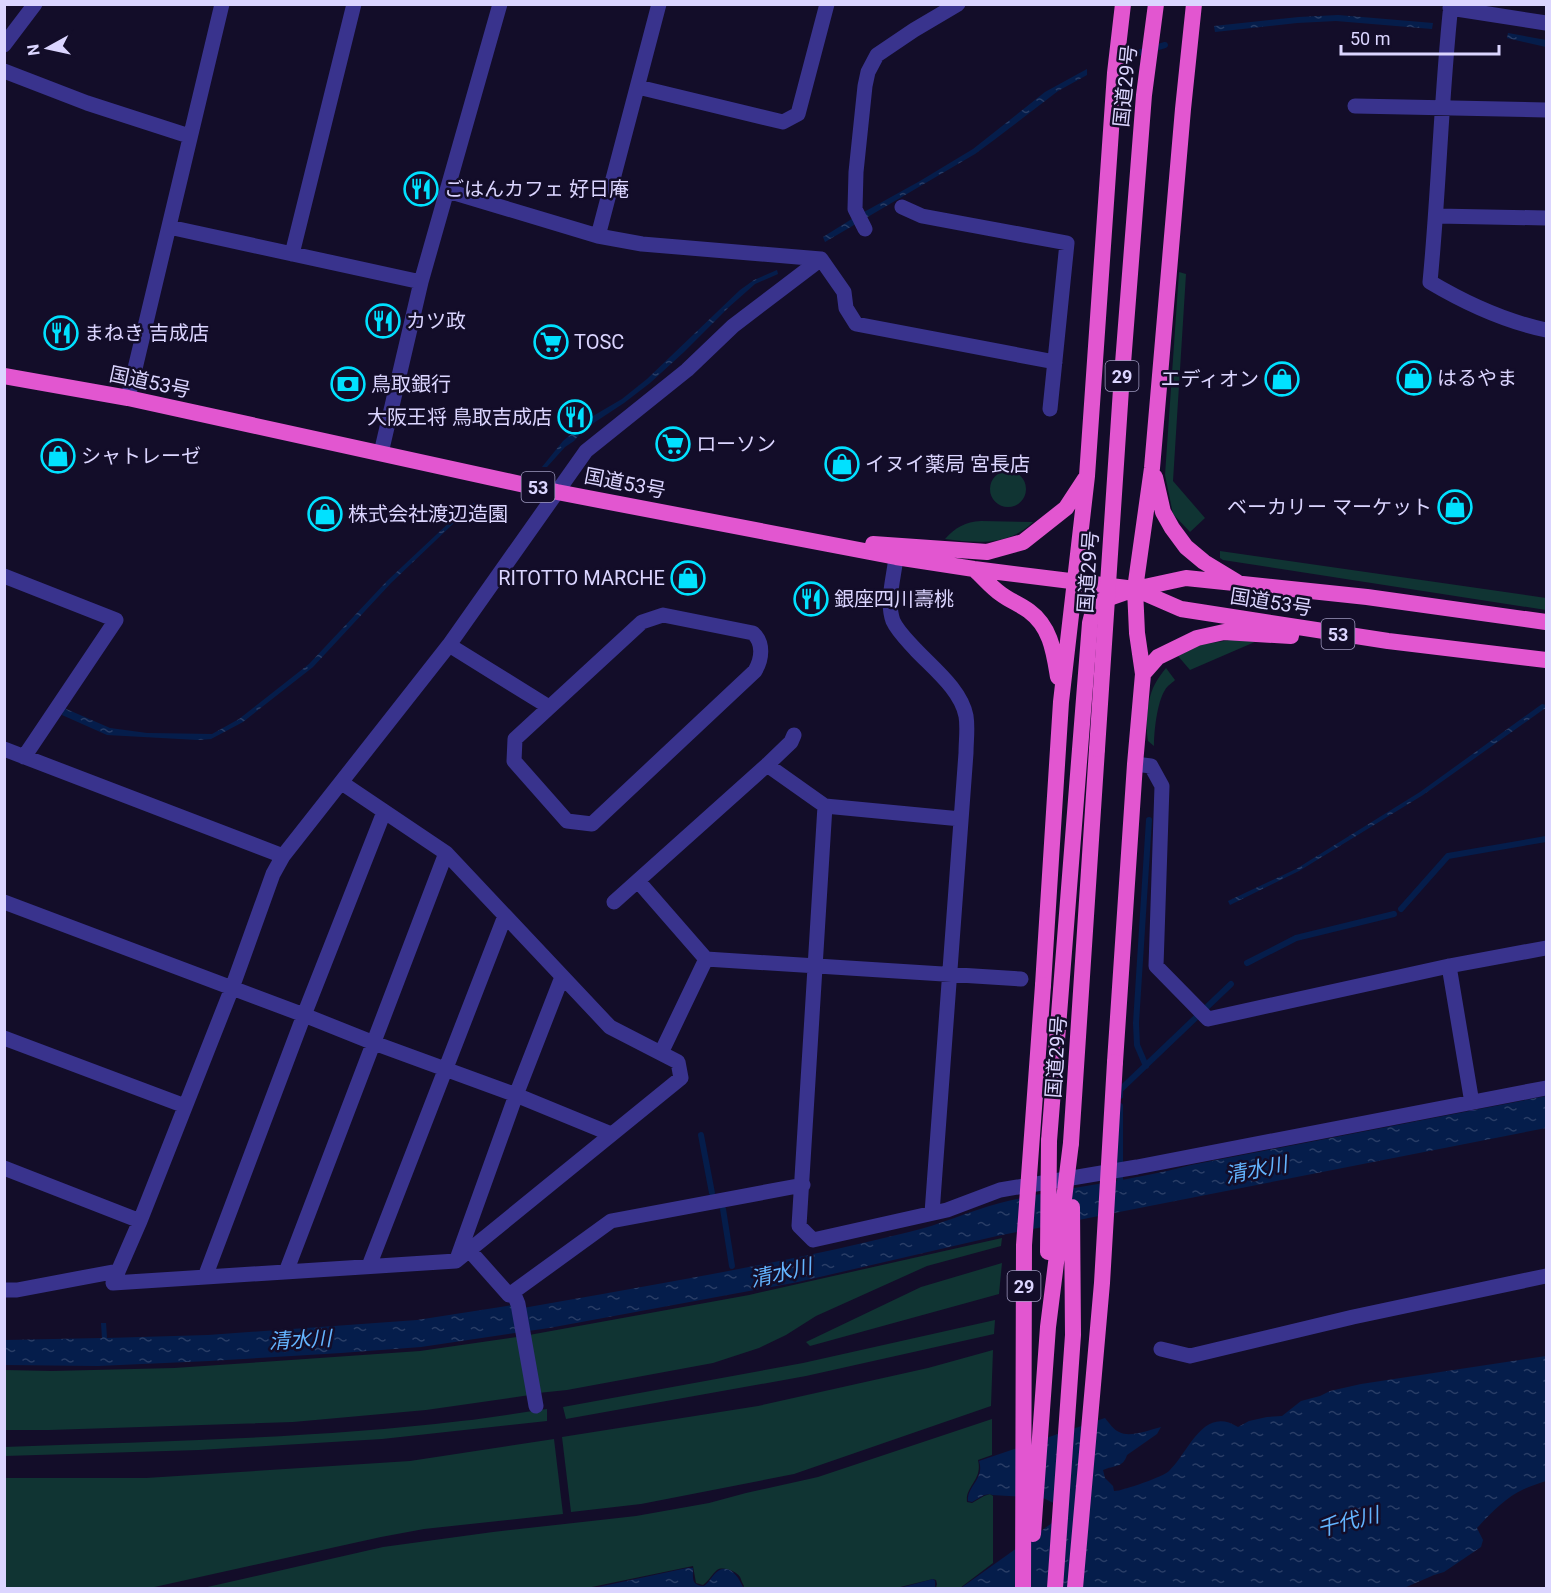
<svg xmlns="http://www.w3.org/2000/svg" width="1551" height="1593" viewBox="0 0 1551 1593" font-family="Roboto,'Noto Sans JP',sans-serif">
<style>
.green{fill:#103433}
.water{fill:url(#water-ripples)}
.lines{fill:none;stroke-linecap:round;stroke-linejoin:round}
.stream{stroke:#051d4b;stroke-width:6}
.minor{stroke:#39338d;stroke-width:15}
.trunk{stroke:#e256d0;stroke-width:16}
.trunk-bridge{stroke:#e256d0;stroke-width:16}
.labels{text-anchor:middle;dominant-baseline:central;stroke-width:5;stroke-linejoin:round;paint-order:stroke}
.shield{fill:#130d29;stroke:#9f99bf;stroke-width:1.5}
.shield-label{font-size:18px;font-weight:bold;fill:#dbd5ff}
.street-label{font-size:20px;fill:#dbd5ff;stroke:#130d29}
.poi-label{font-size:20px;fill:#dbd5ff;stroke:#130d29;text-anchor:start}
.water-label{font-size:21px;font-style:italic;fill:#63b4ff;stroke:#130d29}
</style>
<defs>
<pattern id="water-ripples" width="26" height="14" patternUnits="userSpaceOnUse" patternTransform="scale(1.5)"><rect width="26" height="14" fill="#051d4b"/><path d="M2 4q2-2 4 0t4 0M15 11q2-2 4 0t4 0" fill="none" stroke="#293d66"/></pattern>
</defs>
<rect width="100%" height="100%" fill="#130d29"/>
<!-- green -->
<path class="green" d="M1179 272 1186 274 1173 481 1205 518 1190 532 1173 514 1165 475Z
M990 489a18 18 0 1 1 36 0a18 18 0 1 1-36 0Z
M981 521 1033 522C1009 546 976 543 945 539 956 527 965 522 981 521Z
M1220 551 1546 598V610L1223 560 1220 558Z
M1264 638 1190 670 1178 656 1200 645 1230 640Z
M1166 668 1175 680C1172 683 1167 686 1165 690 1157 702 1154 732 1154 746L1148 741C1145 726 1147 698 1155 684 1158 678 1162 673 1166 668Z
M1002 1238 1001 1246 927 1266 816 1316 786 1335 759 1348 713 1363 567 1390 538 1393 529 1335 749 1295Z
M1002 1263 999 1294 810 1346 806 1342 921 1287Z
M995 1320 994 1334 806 1376 566 1419 563 1407 803 1363Z
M517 1337 530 1395 426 1410 293 1422 49 1430H5V1370L52 1371 174 1368 262 1362 420 1351Z
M993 1350 991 1406 794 1474 641 1504 571 1512 562 1437 758 1406 928 1368Z
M547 1409V1421L382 1439 199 1450 5 1456 4 1447C156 1441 310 1439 461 1421 490 1418 518 1413 547 1409Z
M992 1419V1455L978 1460C983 1480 965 1486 967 1502L972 1503 984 1496 990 1494 993 1496V1563L960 1588H936L937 1584 936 1580 933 1579 896 1588H743L744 1586C742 1583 741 1579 740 1577 736 1571 723 1566 717 1570 712 1574 709 1581 703 1585L696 1583 693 1566 587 1588H203L383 1547 493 1532 636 1516 709 1503 746 1493 818 1477Z
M554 1439 563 1514 424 1529 381 1537 150 1588H5V1478H146L410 1461Z"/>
<!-- water -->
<path class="water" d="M1338 15 1433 23 1432 29 1336 21 1297 23 1215 32 1214 26 1299 17Z
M1508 33 1546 40V47L1507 38Z
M1087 69V75L1058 91 994 140 975 154 825 242 823 237 855 217 920 181 973 149 1045 92Z
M777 270 778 274 755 284 729 307 684 352 650 383 624 403 583 430 574 441 565 447 547 467H542L563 441 593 416 622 399 647 379 740 290 754 280Z
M470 503H475L391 583 313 667 243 722 211 739 198 740 107 735 62 715 64 708 110 728 147 733 212 734 239 719 309 664 387 581Z
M1542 704 1546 705 1545 709H1544L1423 795 1299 871 1230 905 1228 901 1296 869 1420 792Z
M1546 1096V1128L997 1236 798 1282 549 1328 421 1347 341 1353 209 1361 98 1366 5 1365V1340L102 1338 101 1323H106L107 1338 208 1335 417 1320 513 1305 523 1308 557 1302C675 1281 793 1261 909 1232 940 1225 969 1211 1000 1203 1063 1187 1128 1182 1191 1165Z
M1546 1356V1481C1539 1483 1531 1486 1524 1489 1506 1497 1490 1514 1477 1528L1483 1540 1481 1547 1444 1572 1434 1575 1404 1588H961L1052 1523 1060 1506 1043 1498 992 1495 990 1494 984 1495 972 1502 968 1501C967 1486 985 1479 979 1461L1105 1418C1109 1423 1114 1430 1119 1432 1130 1438 1149 1430 1161 1427L1157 1434 1127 1455C1123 1468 1114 1465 1103 1470L1105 1478 1113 1486 1114 1491C1120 1492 1165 1476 1169 1471 1189 1452 1203 1405 1238 1427L1249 1421 1267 1417 1282 1416 1301 1401 1320 1396 1330 1391 1361 1384Z
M687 1568H693C693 1579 691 1585 704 1586 710 1582 712 1575 718 1571 730 1563 739 1578 743 1587L742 1588H734L732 1587 724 1588H594Z
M933 1579 935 1581V1588H900Z"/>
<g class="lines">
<!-- stream -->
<path class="stream" d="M1138 53 1165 45
M1401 909 1448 856 1546 839
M1247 963 1296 938 1394 914
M1146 1066 1137 1045 1136 1023 1149 820
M1120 1096V1090L1231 984
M701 1135 712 1193
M1120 1189V1106
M723 1209 732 1266"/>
<!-- minor -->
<path class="minor" d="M1451 4C1441 97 1439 190 1430 282 1467 304 1504 321 1546 330
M1450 8 1546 23
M4 45 35 4
M4 71 87 103 189 136
M638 87 783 122 798 114 827 4
M1355 106 1546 110
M448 191 598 236 642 244 821 259
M902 207 922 216 1067 243 1050 409
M1437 216 1546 218
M169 227 421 282
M865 229 855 209 856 172 865 86 868 72 877 55 914 30 958 4
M598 236 659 4
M292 254 354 4
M821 259 844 292 846 308 856 324 1055 362
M128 398 222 4
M381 453 421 282 500 4
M896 557C894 577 886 602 893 621 898 632 909 642 916 650 934 669 961 690 966 716 968 728 966 741 966 753L932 1213
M4 576 116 620 24 757
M663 615 753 633C764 643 762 659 755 671L592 824 567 821 514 761 515 739 642 622Z
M449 645 549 707
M4 749 283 856
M1135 764 1151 766 1162 786 1156 966 1208 1019 1449 966 1546 948
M767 765 825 806 961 819
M342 783 446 853 610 1027 678 1062 681 1078 456 1261 113 1283 140 1221 232 988 273 874 283 856 449 645 586 451 687 370 733 326 821 259
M825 806 799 1226 813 1240 947 1210 1000 1190 1137 1167 1546 1088
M638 881 706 959 1021 979
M4 902 304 1015 374 1043 516 1095 611 1134
M614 902 767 765 791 742 794 735
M1449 966 1472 1103
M4 1038 185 1106
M661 1053 706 959
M4 1168 140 1221
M469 1250 509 1295 611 1221 803 1185
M457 1259 516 1095 562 977
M369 1266 505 916
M286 1272 446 853
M205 1277 304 1015 384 812
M4 1290H17L118 1271
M513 1292 518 1304 536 1406
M1161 1349 1190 1356 1353 1317 1546 1276"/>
<!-- trunk -->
<path class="trunk" d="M4 376 128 398 557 492 896 557 974 569 1135 589 1181 609 1388 641 1546 660
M1155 477 1163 512 1172 528 1186 547 1204 562 1237 582
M873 544 987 552 1023 542 1066 508 1085 479
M974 569C983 577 991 587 1001 594 1010 601 1020 604 1029 611 1051 627 1054 653 1058 677
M1143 674 1158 657 1197 638 1224 632 1291 636
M1043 985 1061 702 1087 476 1115 73 1123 4
M1115 1062 1135 764 1143 674 1137 633 1135 589 1152 468 1183 109 1194 4
M1049 1141 1090 623 1095 603 1135 589 1186 578 1367 597 1546 622
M1071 1143 1097 749"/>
<!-- trunk-bridge -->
<path class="trunk-bridge" d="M1097 749 1121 389 1144 95 1156 4
M1048 1252 1049 1141
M1033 1534 1048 1327 1071 1143
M1023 1588 1024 1245 1043 985
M1055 1588 1073 1335 1072 1207
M1075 1588 1102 1283 1115 1062"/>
</g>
<!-- icons -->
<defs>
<symbol id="restaurant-ring" viewBox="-11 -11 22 22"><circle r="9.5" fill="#130d29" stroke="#01e1ff" stroke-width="1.5"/><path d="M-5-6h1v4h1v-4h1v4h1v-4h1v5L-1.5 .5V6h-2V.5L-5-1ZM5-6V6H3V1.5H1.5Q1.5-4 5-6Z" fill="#01e1ff"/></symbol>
<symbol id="supermarket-ring" viewBox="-11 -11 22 22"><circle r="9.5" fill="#130d29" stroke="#01e1ff" stroke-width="1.5"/><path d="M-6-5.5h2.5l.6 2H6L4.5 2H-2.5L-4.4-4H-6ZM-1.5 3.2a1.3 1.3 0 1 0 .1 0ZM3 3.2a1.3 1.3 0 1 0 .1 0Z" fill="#01e1ff"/></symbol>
<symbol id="shop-ring" viewBox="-11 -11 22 22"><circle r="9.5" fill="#130d29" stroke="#01e1ff" stroke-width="1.5"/><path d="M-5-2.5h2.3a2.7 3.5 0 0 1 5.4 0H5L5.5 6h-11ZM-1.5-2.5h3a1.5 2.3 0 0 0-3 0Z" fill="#01e1ff"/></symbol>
<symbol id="bank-ring" viewBox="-11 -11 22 22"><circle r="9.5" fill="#130d29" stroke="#01e1ff" stroke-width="1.5"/><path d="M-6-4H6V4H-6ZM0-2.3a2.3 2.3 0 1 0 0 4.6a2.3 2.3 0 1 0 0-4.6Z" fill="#01e1ff"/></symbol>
</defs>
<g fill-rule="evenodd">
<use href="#restaurant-ring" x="402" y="170" width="38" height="38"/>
<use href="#restaurant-ring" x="364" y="302" width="38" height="38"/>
<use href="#restaurant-ring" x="42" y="314" width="38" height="38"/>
<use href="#supermarket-ring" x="532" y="323" width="38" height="38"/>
<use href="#shop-ring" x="1395" y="359" width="38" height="38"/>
<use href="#shop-ring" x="1263" y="360" width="38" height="38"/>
<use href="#bank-ring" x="329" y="365" width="38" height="38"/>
<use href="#restaurant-ring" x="556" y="398" width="38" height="38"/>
<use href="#supermarket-ring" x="654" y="425" width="38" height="38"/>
<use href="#shop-ring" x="39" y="437" width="38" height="38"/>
<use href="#shop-ring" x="823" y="445" width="38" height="38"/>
<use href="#shop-ring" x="1436" y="488" width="38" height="38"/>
<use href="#shop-ring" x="306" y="495" width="38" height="38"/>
<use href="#shop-ring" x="669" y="559" width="38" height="38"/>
<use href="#restaurant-ring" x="792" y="580" width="38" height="38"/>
</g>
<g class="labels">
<!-- shield labels -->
<g class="shield">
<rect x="1105.5" y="361" width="33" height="30" rx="4.5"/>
<rect x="521.5" y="472" width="33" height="30" rx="4.5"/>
<rect x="1321.5" y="619" width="33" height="30" rx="4.5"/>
<rect x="1007.5" y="1271" width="33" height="30" rx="4.5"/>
</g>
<g class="shield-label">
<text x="1122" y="376">29</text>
<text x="538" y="487">53</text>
<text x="1338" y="634">53</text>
<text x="1024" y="1286">29</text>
</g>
<!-- street labels -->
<g class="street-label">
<text transform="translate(1125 86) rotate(-84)">国道29号</text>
<text transform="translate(150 382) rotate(12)">国道53号</text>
<text transform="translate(625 483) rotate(11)">国道53号</text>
<text transform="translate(1088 572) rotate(-86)">国道29号</text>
<text transform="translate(1271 602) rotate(9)">国道53号</text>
<text transform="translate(1056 1057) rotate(-86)">国道29号</text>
</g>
<!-- poi labels -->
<g class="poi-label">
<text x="444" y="189">ごはんカフェ 好日庵</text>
<text x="406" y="321">カツ政</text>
<text x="84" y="333">まねき 吉成店</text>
<text x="574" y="342">TOSC</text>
<text x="1437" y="378">はるやま</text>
<text x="1259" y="379" text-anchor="end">エディオン</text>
<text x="371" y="384">鳥取銀行</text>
<text x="552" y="417" text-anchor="end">大阪王将 鳥取吉成店</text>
<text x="696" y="444">ローソン</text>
<text x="81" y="456">シャトレーゼ</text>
<text x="865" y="464">イヌイ薬局 宮長店</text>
<text x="1432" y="507" text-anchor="end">ベーカリー マーケット</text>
<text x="348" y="514">株式会社渡辺造園</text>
<text x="665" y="578" text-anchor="end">RITOTTO MARCHE</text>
<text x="834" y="599">銀座四川壽桃</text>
</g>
<!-- water labels -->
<g class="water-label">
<text transform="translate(1256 1170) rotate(-11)">清水川</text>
<text transform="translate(781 1273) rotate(-13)">清水川</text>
<text transform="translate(300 1340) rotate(-3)">清水川</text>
<text transform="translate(1348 1522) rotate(-14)">千代川</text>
</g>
</g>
<!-- border -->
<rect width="1551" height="1593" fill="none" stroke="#dbd5ff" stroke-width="12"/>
<!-- north arrow -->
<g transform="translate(48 48) rotate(262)" stroke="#130d29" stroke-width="4.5" paint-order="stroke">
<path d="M0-4.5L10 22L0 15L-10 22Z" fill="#dbd5ff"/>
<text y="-9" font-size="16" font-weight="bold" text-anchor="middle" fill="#dbd5ff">N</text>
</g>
<!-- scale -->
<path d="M1341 45v9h158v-9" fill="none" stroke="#dbd5ff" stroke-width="3"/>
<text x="1350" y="45" font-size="18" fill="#dbd5ff" stroke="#130d29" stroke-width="4.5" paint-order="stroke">50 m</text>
</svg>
